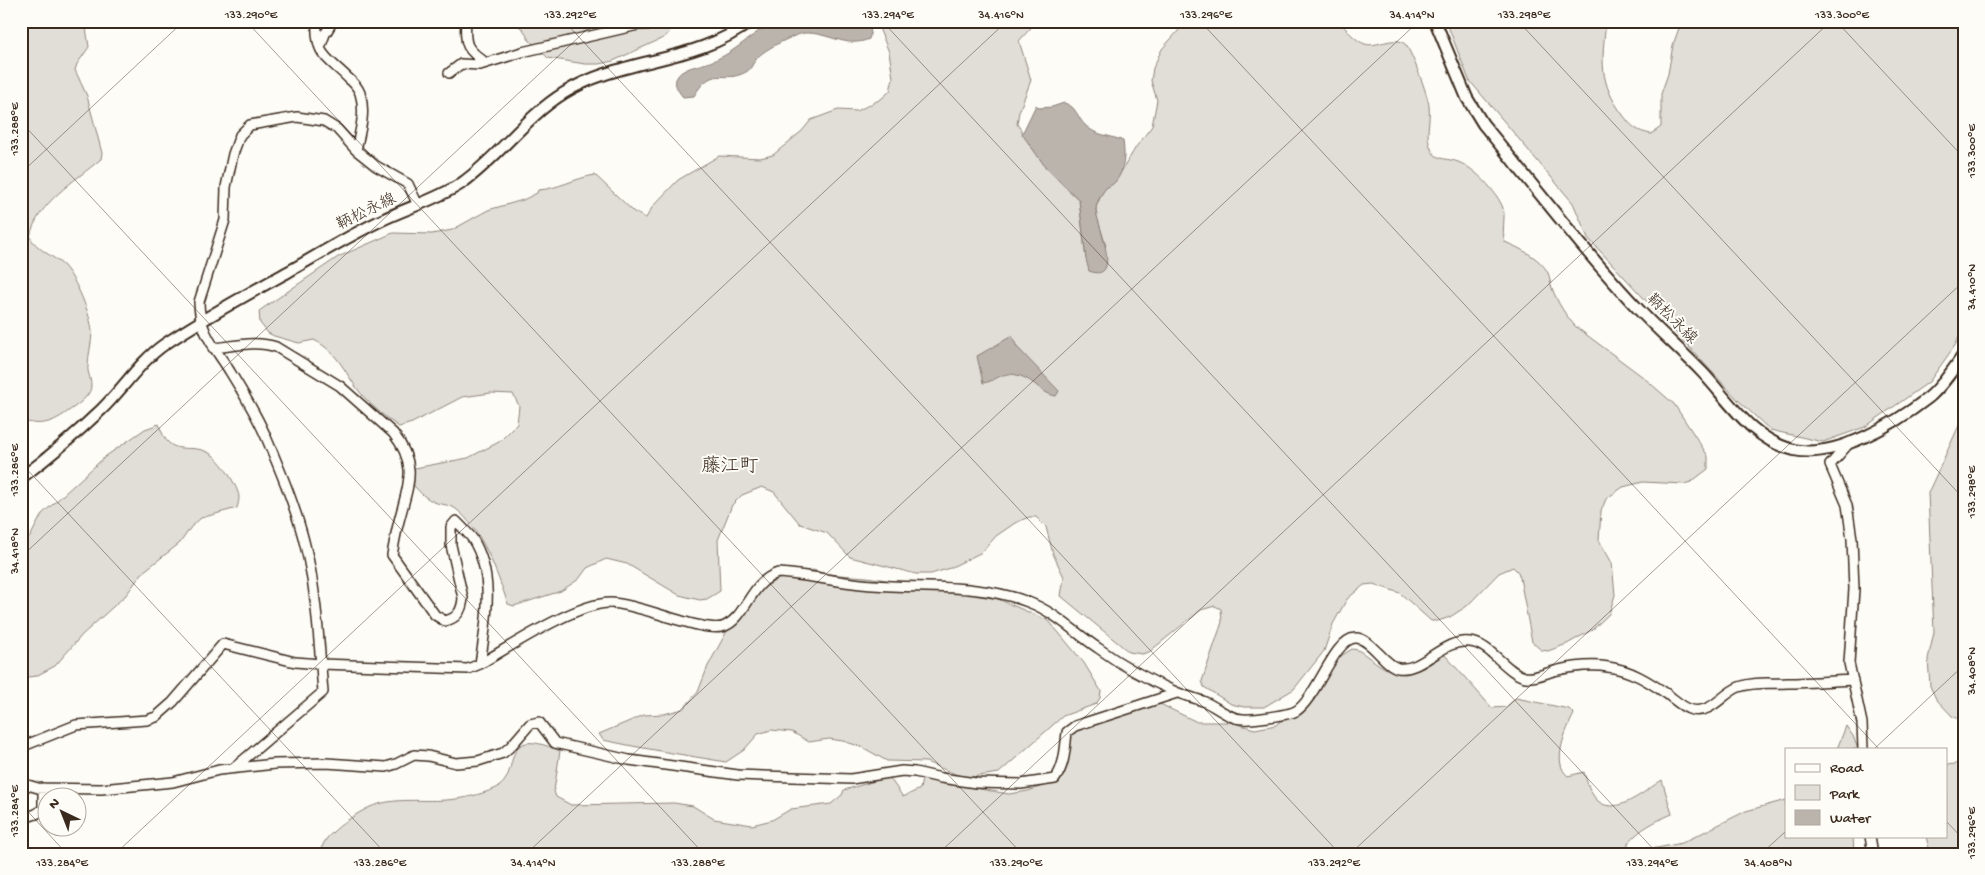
<svg xmlns="http://www.w3.org/2000/svg" width="1985" height="875" viewBox="0 0 1985 875" font-family="'Gochi Hand','Klee One',sans-serif">
<style>
.green{fill:#e1ded7;stroke:#8e847a}
.water{fill:#bbb4ad;stroke:#887d74}
.lines{fill:none;stroke-linecap:round;stroke-linejoin:round}
.minor-casing{stroke:#3b2a1e;stroke-width:12}
.major-casing{stroke:#3b2a1e;stroke-width:14}
.minor{stroke:#fdfcf7;stroke-width:9}
.major{stroke:#fdfcf7;stroke-width:10}
.ticks{fill:none;stroke:#3b2a1e;stroke-width:1;stroke-opacity:0.45}
.labels{text-anchor:middle;dominant-baseline:central;stroke-width:4;stroke-linejoin:round;paint-order:stroke}
.street-label{font-size:16px;fill:#3b2a1e;stroke:#fdfcf7}
.quarter-label{font-size:19px;fill:#3b2a1e;stroke:#fdfcf7}
.neatline{fill:none;stroke:#3b2a1e;stroke-width:2}
.ticks-label{font-size:12px;text-anchor:middle;fill:#3b2a1e}
</style>
<rect width="100%" height="100%" fill="#fdfcf7"/>
<filter id="ink" filterUnits="userSpaceOnUse"><feTurbulence type="fractalNoise" baseFrequency=".02" numOctaves="2"/><feDisplacementMap in="SourceGraphic" scale="10" xChannelSelector="R" yChannelSelector="G"/><feConvolveMatrix kernelMatrix="1 2 1 2 8 2 1 2 1" color-interpolation-filters="sRGB"/></filter>
<g filter="url(#ink)">
<!-- green -->
<path class="green" d="M21 21H85L89 47 77 64 75 70 87 96 102 153 101 159C75 181 37 203 30 237 37 250 54 256 64 266 76 279 91 315 92 332 92 343 88 355 88 366 87 372 91 378 91 385 92 394 80 403 73 408 55 421 44 428 21 420Z
M503 21H678L666 36 661 39 613 61 599 64H585L548 58 529 40 523 29 517 25Z
M876 21H1037L1019 41 1031 80 1019 112 1017 124 1047 169 1079 200 1086 259 1106 246 1096 214V207L1104 189 1115 182 1136 147 1152 126 1157 100 1151 81 1153 68 1162 49 1179 30 1181 21H1340C1345 29 1356 41 1365 44 1377 48 1396 34 1406 45 1412 53 1428 95 1429 106 1431 122 1424 135 1432 151 1437 161 1449 158 1458 162 1475 168 1497 192 1503 208 1506 218 1501 231 1505 242 1519 248 1541 258 1548 273 1550 277 1550 283 1552 288 1557 302 1566 316 1576 327L1643 377 1674 404 1708 456V469L1691 482 1684 484 1643 482 1623 487 1606 499 1601 511 1599 540 1612 563 1615 595 1609 614 1592 630 1567 644 1548 651 1541 650 1532 642 1520 578 1518 572 1513 567 1499 573 1467 606 1450 617 1438 621H1431L1400 593 1373 584 1364 585 1347 599 1333 624 1324 651 1294 689 1264 707H1244L1231 704 1204 687 1202 681 1222 622 1221 609 1215 606 1201 610 1149 652 1142 654 1129 652 1061 596 1064 577 1053 554 1046 527 1036 517H1029L1015 523 996 536 982 552 950 568 931 574H916L850 557 827 533 800 524 774 492 762 487 742 495 732 505 718 540 720 591 707 599 700 600 679 595 627 564 606 559 587 568 579 579 561 591 514 606 508 604C497 573 482 529 456 509 449 504 441 505 434 502 421 496 414 486 406 475L410 470 415 468 468 458 499 442 517 424 519 406 513 394 491 393 462 397 412 423 399 427C386 418 374 408 363 396 345 375 340 353 314 340L299 343 274 336 268 333 260 323 259 311 338 257 393 233 432 234 452 230 488 210 523 200 537 193 538 190C558 189 575 178 595 175L634 212 646 218 653 206 678 180 719 156 760 158 773 155 802 131 811 120 838 110 857 111 881 99 890 91 893 78 889 52Z
M1446 21H1606C1602 60 1598 82 1623 115 1632 127 1636 131 1651 134L1661 127V94L1668 74 1673 45 1679 28 1684 21H1816L1821 24 1841 27 1860 21H1964V325L1956 344 1929 382 1865 427 1823 442 1770 430 1739 401 1588 238 1573 203 1469 80Z
M1964 419V720L1953 717 1936 699 1930 686 1928 659 1934 632 1928 493 1961 421Z
M159 424C170 462 189 440 211 454 221 460 238 486 239 497 239 500 238 505 237 508L201 518 191 527 180 543 143 572 126 595 82 635 55 666 36 676 21 678V545L30 537 42 514 106 456 145 429Z
M813 570 826 574 867 577 991 596 1049 621 1084 663 1101 691 1100 698 1096 704 1063 716 999 773 965 778 926 762 887 761 862 747 843 741 829 739 809 742 792 732 771 730 758 734 744 750 726 762C685 755 644 749 603 740L599 734 644 715 664 714 683 709 698 692 708 666 741 605 751 595 780 578 793 573Z
M1352 649 1358 650C1368 656 1381 668 1392 671 1408 675 1432 662 1445 655L1492 708 1506 707 1516 698 1569 709 1574 714C1566 730 1551 763 1568 776L1584 772C1587 782 1590 794 1598 801 1616 817 1646 790 1662 780L1672 814C1654 822 1641 828 1628 843V849L1657 848 1682 843 1746 811 1786 800V836H1853L1854 854H317C322 849 323 843 327 838 337 827 351 817 364 810 389 796 418 802 446 800 462 799 479 795 494 789 525 777 494 722 560 751L554 791 556 797 571 805 674 803 693 806 714 819 752 825 772 820 791 809 831 804 842 795 844 790 889 777 903 797 920 789 922 779 1009 794 1028 791 1051 783 1064 746 1076 729 1156 702 1197 722H1230L1255 729 1276 725 1308 695 1336 659Z
M1846 726 1853 736 1858 749H1837Z
M1964 763V854H1930L1926 836H1946V765Z"/>
<!-- water -->
<path class="water" d="M776 21H866C871 27 872 31 869 39 846 49 828 32 805 33 795 34 765 49 758 57 753 61 752 69 746 72 722 85 714 63 694 96L683 97C679 92 674 86 676 79 681 67 700 66 710 62 730 55 743 42 759 31 765 27 771 25 776 21Z
M1064 103C1077 106 1077 118 1086 126 1096 136 1111 135 1123 141 1125 154 1125 171 1115 182 1113 185 1109 186 1106 188 1102 193 1096 203 1096 209 1095 220 1125 284 1089 271L1086 259 1079 200 1047 169 1022 134 1036 105 1039 108 1052 107Z
M1012 336 1017 347 1059 391 1056 396C1038 393 1033 375 1009 374 1000 374 993 382 983 383L977 356Z"/>
<g class="lines">
<defs>
<path id="minor" d="M317 21C315 56 327 57 348 78 353 82 358 88 360 93 366 112 360 132 356 150
M466 21C464 46 467 49 486 63
M320 48 325 34 333 21
M449 73 461 64 480 65 522 52 638 25 677 23
M213 348C235 346 256 340 276 347L340 386 393 433C419 466 408 485 399 521 396 532 394 544 392 555L435 615 445 621C458 618 462 610 463 598L451 545V527L456 521C461 526 467 532 472 538 496 576 486 622 480 664
M1850 442 1830 465 1847 505 1852 539 1854 589 1849 663 1862 723 1863 749
M21 747 76 725 147 720 156 717 173 702 223 644 295 662 321 664 468 669 480 664C511 646 576 603 610 603 639 603 706 635 725 626 747 616 750 582 778 573 810 575 841 583 873 585 924 589 979 583 1028 602 1055 612 1074 632 1098 648 1120 664 1151 681 1176 692 1185 696 1195 698 1205 702 1217 707 1229 719 1243 719 1251 720 1289 715 1296 711 1316 699 1334 639 1355 638 1370 637 1384 665 1398 668 1423 672 1443 638 1470 642 1491 644 1505 672 1525 677 1533 679 1546 673 1554 671 1571 667 1591 664 1608 667 1631 670 1648 681 1667 694 1675 700 1683 708 1692 710 1712 714 1723 693 1739 687 1755 681 1771 684 1787 683 1809 683 1831 681 1853 680
M234 768 323 692C319 645 317 591 305 545 296 508 281 472 266 437 257 415 242 391 229 370 215 348 199 331 199 302L225 220 226 187 233 154 240 135 250 125 297 117 324 121 337 129 356 150 376 166 408 184 418 205
M21 783 38 788 101 789 173 782 219 770 275 764 326 763 386 767 396 764 414 755 428 756 456 763 478 761 503 753 511 746 530 724 539 722 555 743 629 760 738 775 851 779 902 771 915 772 941 778 976 783 1021 784 1055 779C1065 765 1065 749 1067 732L1075 726 1177 693
M21 819 36 814 43 809V788
M1870 836 1873 854"/>
<path id="major" d="M1435 21 1467 98 1483 124C1535 187 1585 253 1641 312 1661 333 1683 352 1703 373 1730 402 1752 440 1794 450 1836 459 1896 423 1928 398 1942 387 1954 368 1964 354
M21 478C49 457 76 434 101 410 123 389 140 361 165 344 204 318 246 295 286 273 318 255 350 235 382 220 409 207 438 199 462 183 499 157 525 117 564 93 621 57 696 64 751 21"/>
</defs>
<!-- minor casing -->
<use href="#minor" class="minor-casing"/>
<!-- major casing -->
<use href="#major" class="major-casing"/>
<!-- minor -->
<use href="#minor" class="minor"/>
<!-- major -->
<use href="#major" class="major"/>
</g>
</g>
<!-- ticks -->
<path class="ticks" d="M246 21 1022 854M564 21 1340 854M882 21 1658 854M1200 21 1879 749M1518 21 1964 499M1836 21 1964 158M21 122 704 854M21 173 184 21M21 463 386 854M21 557 596 21M1874 749 1964 665M21 804 67 854M1946 821 1964 840M115 854 1007 21M526 854 1419 21M938 854 1831 21M1350 854 1964 281M1761 854 1786 831"/>
<g class="labels">
<!-- street labels -->
<g class="street-label">
<text transform="translate(367 213) rotate(-26)">鞆松永線</text>
<text transform="translate(1671 320) rotate(45)">鞆松永線</text>
</g>
<!-- quarter labels -->
<g class="quarter-label">
<text x="730" y="467">藤江町</text>
</g>
</g>
<!-- margin -->
<rect width="1985" height="875" fill="none" stroke="#fdfcf7" stroke-width="55"/>
<!-- legend -->
<rect x="1785" y="748" width="162" height="90" fill="#fdfcf7" stroke="#afa8a0"/>
<rect x="1795" y="764" width="25" height="8" fill="#fdfcf7" stroke="#afa8a0"/>
<text x="1830" y="772" font-size="15" fill="#3b2a1e">Road</text>
<rect x="1795" y="785" width="25" height="15" fill="#e1ded7" stroke="#afa8a0"/>
<text x="1830" y="798" font-size="15" fill="#3b2a1e">Park</text>
<rect x="1795" y="810" width="25" height="15" fill="#bbb4ad" stroke="#afa8a0"/>
<text x="1830" y="822" font-size="15" fill="#3b2a1e">Water</text>
<!-- north arrow -->
<g transform="translate(62 812) rotate(317)"><circle r="24" fill="#fdfcf7" stroke="#afa8a0"/>
<path d="M0-4L9 19L0 12L-9 19Z" fill="#3b2a1e"/>
<text y="-8" font-size="14" font-weight="bold" text-anchor="middle" fill="#3b2a1e">N</text>
</g>
<rect x="28" y="28" width="1930" height="820" class="neatline"/>
<g class="ticks-label">
<text x="251" y="18">133.290°E</text>
<text x="570" y="18">133.292°E</text>
<text x="888" y="18">133.294°E</text>
<text x="1001" y="18">34.416°N</text>
<text x="1206" y="18">133.296°E</text>
<text x="1412" y="18">34.414°N</text>
<text x="1524" y="18">133.298°E</text>
<text x="1842" y="18">133.300°E</text>
<text transform="translate(14 129) rotate(-90)" y="4">133.288°E</text>
<text transform="translate(1971 151) rotate(-90)" y="4">133.300°E</text>
<text transform="translate(1971 287) rotate(-90)" y="4">34.410°N</text>
<text transform="translate(14 470) rotate(-90)" y="4">133.286°E</text>
<text transform="translate(1971 492) rotate(-90)" y="4">133.298°E</text>
<text transform="translate(14 551) rotate(-90)" y="4">34.418°N</text>
<text transform="translate(1971 671) rotate(-90)" y="4">34.408°N</text>
<text transform="translate(14 811) rotate(-90)" y="4">133.284°E</text>
<text transform="translate(1971 833) rotate(-90)" y="4">133.296°E</text>
<text x="62" y="866">133.284°E</text>
<text x="380" y="866">133.286°E</text>
<text x="533" y="866">34.414°N</text>
<text x="698" y="866">133.288°E</text>
<text x="1016" y="866">133.290°E</text>
<text x="1334" y="866">133.292°E</text>
<text x="1652" y="866">133.294°E</text>
<text x="1768" y="866">34.408°N</text>
</g>
</svg>
